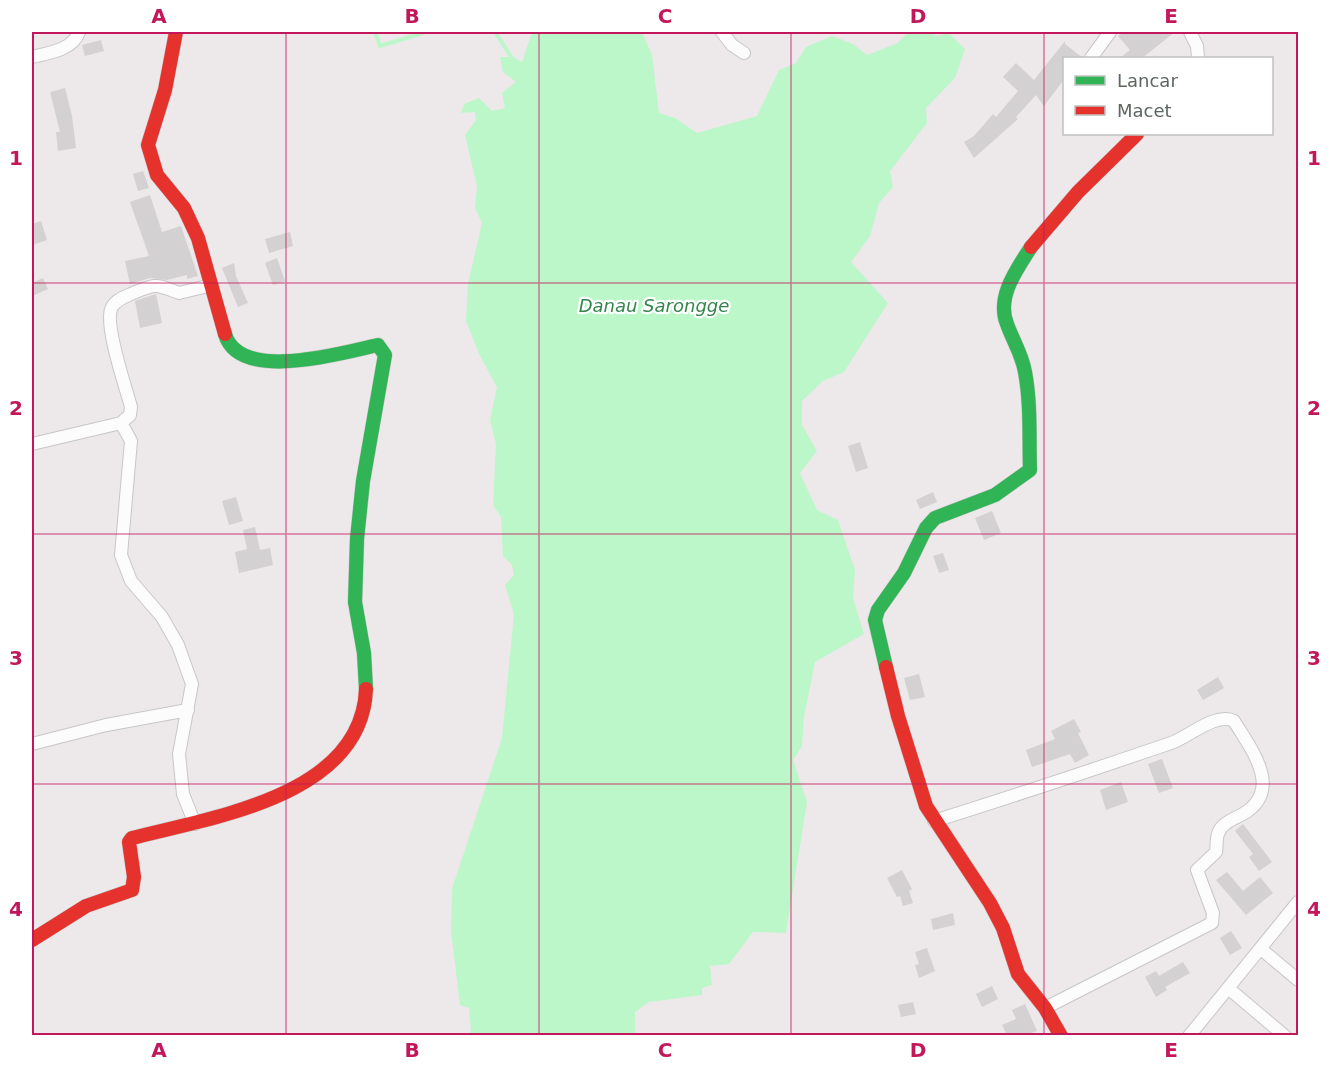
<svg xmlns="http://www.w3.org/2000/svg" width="1330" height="1067" viewBox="0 0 1330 1067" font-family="'DejaVu Sans',sans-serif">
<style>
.water{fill:#bcf7c9}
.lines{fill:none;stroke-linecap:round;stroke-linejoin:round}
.stream{stroke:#bcf7c9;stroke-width:4}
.building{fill:#d3d1d1}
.street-casing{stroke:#c7c7c7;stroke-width:14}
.fast-casing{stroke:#c6c6c6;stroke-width:15}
.jam-casing{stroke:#c6c6c6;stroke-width:15}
.street{stroke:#fcfcfc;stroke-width:12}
.fast{stroke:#30b455;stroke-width:14}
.jam{stroke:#e5322d;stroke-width:14}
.grid{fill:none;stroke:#c2185b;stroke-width:1.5;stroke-opacity:0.55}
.labels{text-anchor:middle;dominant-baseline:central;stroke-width:4.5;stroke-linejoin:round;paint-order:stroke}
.water-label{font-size:18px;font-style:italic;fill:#35854d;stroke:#fff}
.neatline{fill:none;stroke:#c2185b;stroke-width:2}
.grid-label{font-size:20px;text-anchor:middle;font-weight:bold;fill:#c2185b}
</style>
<rect width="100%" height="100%" fill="#ede8ea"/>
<!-- water -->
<path class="water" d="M535 32H642L652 55 659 113 675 118 697 133 757 116 779 70 796 63 806 47 832 36 853 44 867 55 898 43 908 32H932L936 36 949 33 965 49 955 78 926 108 927 123 890 171 893 187 879 203 870 236 851 262 888 303 844 372 823 381 802 401V425L817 451 800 473 817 510 838 520 855 570 853 598 864 634 815 662 804 717 802 746 793 760 807 802 786 933 753 932 729 964 710 966 712 985 702 988V995L649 1002 635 1012V1035H469L471 1029 469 1008 460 1005 451 931 452 889 502 738 514 614 505 585 514 575 512 565 503 556 501 517 493 505 496 444 490 420 497 387 479 354 466 321 468 284 482 223 475 208 477 186 465 135 476 120 475 112 461 113 464 104 479 98 492 111 505 108 502 93 516 82 503 72 500 57H513L522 62 531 35Z"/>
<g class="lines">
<!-- stream -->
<path class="stream" d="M375 32 380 46 426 32
M495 32 514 61"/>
</g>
<!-- building -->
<path class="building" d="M1123 32H1175L1142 58H1120L1130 50 1118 36Z
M101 40 104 51 85 56 82 45Z
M1065 41V44L1083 58H1065V78L1044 106 1036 95 1016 117 1018 119 974 158 964 142 974 136 993 114 996 117 1018 91 1003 77 1016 63 1034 80Z
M65 88 72 116 76 148 58 151 56 132H60L50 92Z
M143 171 149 188 138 191 133 174Z
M150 195 162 232 181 226 198 276 187 279V275L167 280 150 278 130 284 125 261 149 256 130 202Z
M41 221 47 240 32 245V224Z
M290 232 293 246 269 253 265 239Z
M277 258 285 281 273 285 265 263Z
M234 263 236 276 248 303 238 307 222 268Z
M43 278 48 289 32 296V283Z
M156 294 162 323 140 328 135 301Z
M860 442 868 468 856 472 848 446Z
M933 492 937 502 920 509 916 500Z
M236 497 243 521 229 525 222 501Z
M992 511 1001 533 984 540 975 518Z
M255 527 260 550 270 548 273 565 239 573 235 552 247 549 243 530Z
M943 553 949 570 939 573 933 556Z
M919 674 925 697 910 700 904 678Z
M1218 677 1224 688 1203 700 1197 690Z
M1074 719 1081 732 1078 733 1089 755 1075 763 1070 754 1032 767 1026 750 1055 739 1051 731Z
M1162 759 1173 788 1159 793 1148 764Z
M1121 782 1128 802 1106 810 1100 790Z
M1243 824 1272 862 1259 871 1249 857 1253 854 1235 831Z
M902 870 912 889 909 891 913 903 903 906 900 896 897 897 887 878Z
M1227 872 1243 891 1260 877 1273 893 1246 915 1216 880Z
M953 913 955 925 933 930 931 919Z
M1231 931 1242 948 1230 955 1220 938Z
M927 948 935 971 919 978 915 965 919 964 915 952Z
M1183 962 1190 973 1165 987 1167 990 1156 997 1145 977 1156 971 1159 976Z
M992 986 998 999 982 1007 976 994Z
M913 1002 916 1014 901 1017 898 1005Z
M1025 1004 1037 1031 1026 1035H1007L1002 1025 1016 1019 1012 1010Z"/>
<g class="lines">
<defs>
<path id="street" d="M722 32 732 45 744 53
M1190 32 1197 46 1198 58
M32 57C48 53 73 50 79 32
M1091 58 1110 32
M121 423 130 415 131 407C126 388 103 322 112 307 116 300 124 297 131 294 157 283 155 284 179 293L212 285
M32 444 121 423 131 441 121 555 131 581 162 617 178 645 192 684 179 754 183 794 195 824
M32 744 106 725 188 710
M934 821C1014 796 1092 770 1171 743 1189 737 1215 712 1234 721 1251 749 1284 790 1243 814 1234 819 1221 823 1218 834 1216 839 1217 847 1216 852L1197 870 1213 913 1212 923 1045 1008
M1261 949 1298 980
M1228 988 1285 1036
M1189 1036 1298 902"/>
<path id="fast" d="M225 334C239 383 342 353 378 345L385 355 363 481 357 539 355 602 364 653 366 689
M886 667 875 620 878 610 904 573 926 528 935 518 995 495 1030 470C1029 437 1031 404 1025 372 1022 354 1013 341 1007 324 996 297 1017 269 1031 247"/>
<path id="jam" d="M176 32 165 90 148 145 157 175 184 208 198 238 225 334
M1031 247 1078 192 1137 134
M886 667 898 716 926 806 990 903 1003 928 1018 974 1045 1008 1061 1036
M32 940 86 906 132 890 134 877 129 842 132 838C213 817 362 796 366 689"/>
</defs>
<!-- street casing -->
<use href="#street" class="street-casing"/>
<!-- fast casing -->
<use href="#fast" class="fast-casing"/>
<!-- jam casing -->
<use href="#jam" class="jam-casing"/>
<!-- street -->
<use href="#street" class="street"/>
<!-- fast -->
<use href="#fast" class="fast"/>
<!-- jam -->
<use href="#jam" class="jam"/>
</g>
<!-- grid -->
<path class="grid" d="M286 32V1036M539 32V1036M791 32V1036M1044 32V1036M32 283H1298M32 534H1298M32 784H1298"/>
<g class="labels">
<!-- water labels -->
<g class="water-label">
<text x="654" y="305">Danau Sarongge</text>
</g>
</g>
<!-- border -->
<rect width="1330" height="1067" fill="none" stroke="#ffffff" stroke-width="66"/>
<!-- legend -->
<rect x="1063" y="57" width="210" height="78" fill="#ffffff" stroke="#bec2bf" stroke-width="1.5"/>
<rect x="1075" y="76" width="30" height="9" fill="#30b455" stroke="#bec2bf" stroke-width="1.5"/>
<text x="1117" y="87" font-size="18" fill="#5d6660">Lancar</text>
<rect x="1075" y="106" width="30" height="9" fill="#e5322d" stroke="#bec2bf" stroke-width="1.5"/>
<text x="1117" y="117" font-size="18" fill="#5d6660">Macet</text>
<rect x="33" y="33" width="1264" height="1001" class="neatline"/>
<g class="grid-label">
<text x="159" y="23">A</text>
<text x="412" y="23">B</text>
<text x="665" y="23">C</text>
<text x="918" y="23">D</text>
<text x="1171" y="23">E</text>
<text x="16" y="165">1</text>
<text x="1314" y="165">1</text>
<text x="16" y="415">2</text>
<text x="1314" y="415">2</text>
<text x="16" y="665">3</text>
<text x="1314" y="665">3</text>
<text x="16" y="916">4</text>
<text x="1314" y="916">4</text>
<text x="159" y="1057">A</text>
<text x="412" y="1057">B</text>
<text x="665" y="1057">C</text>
<text x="918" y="1057">D</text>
<text x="1171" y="1057">E</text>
</g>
</svg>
